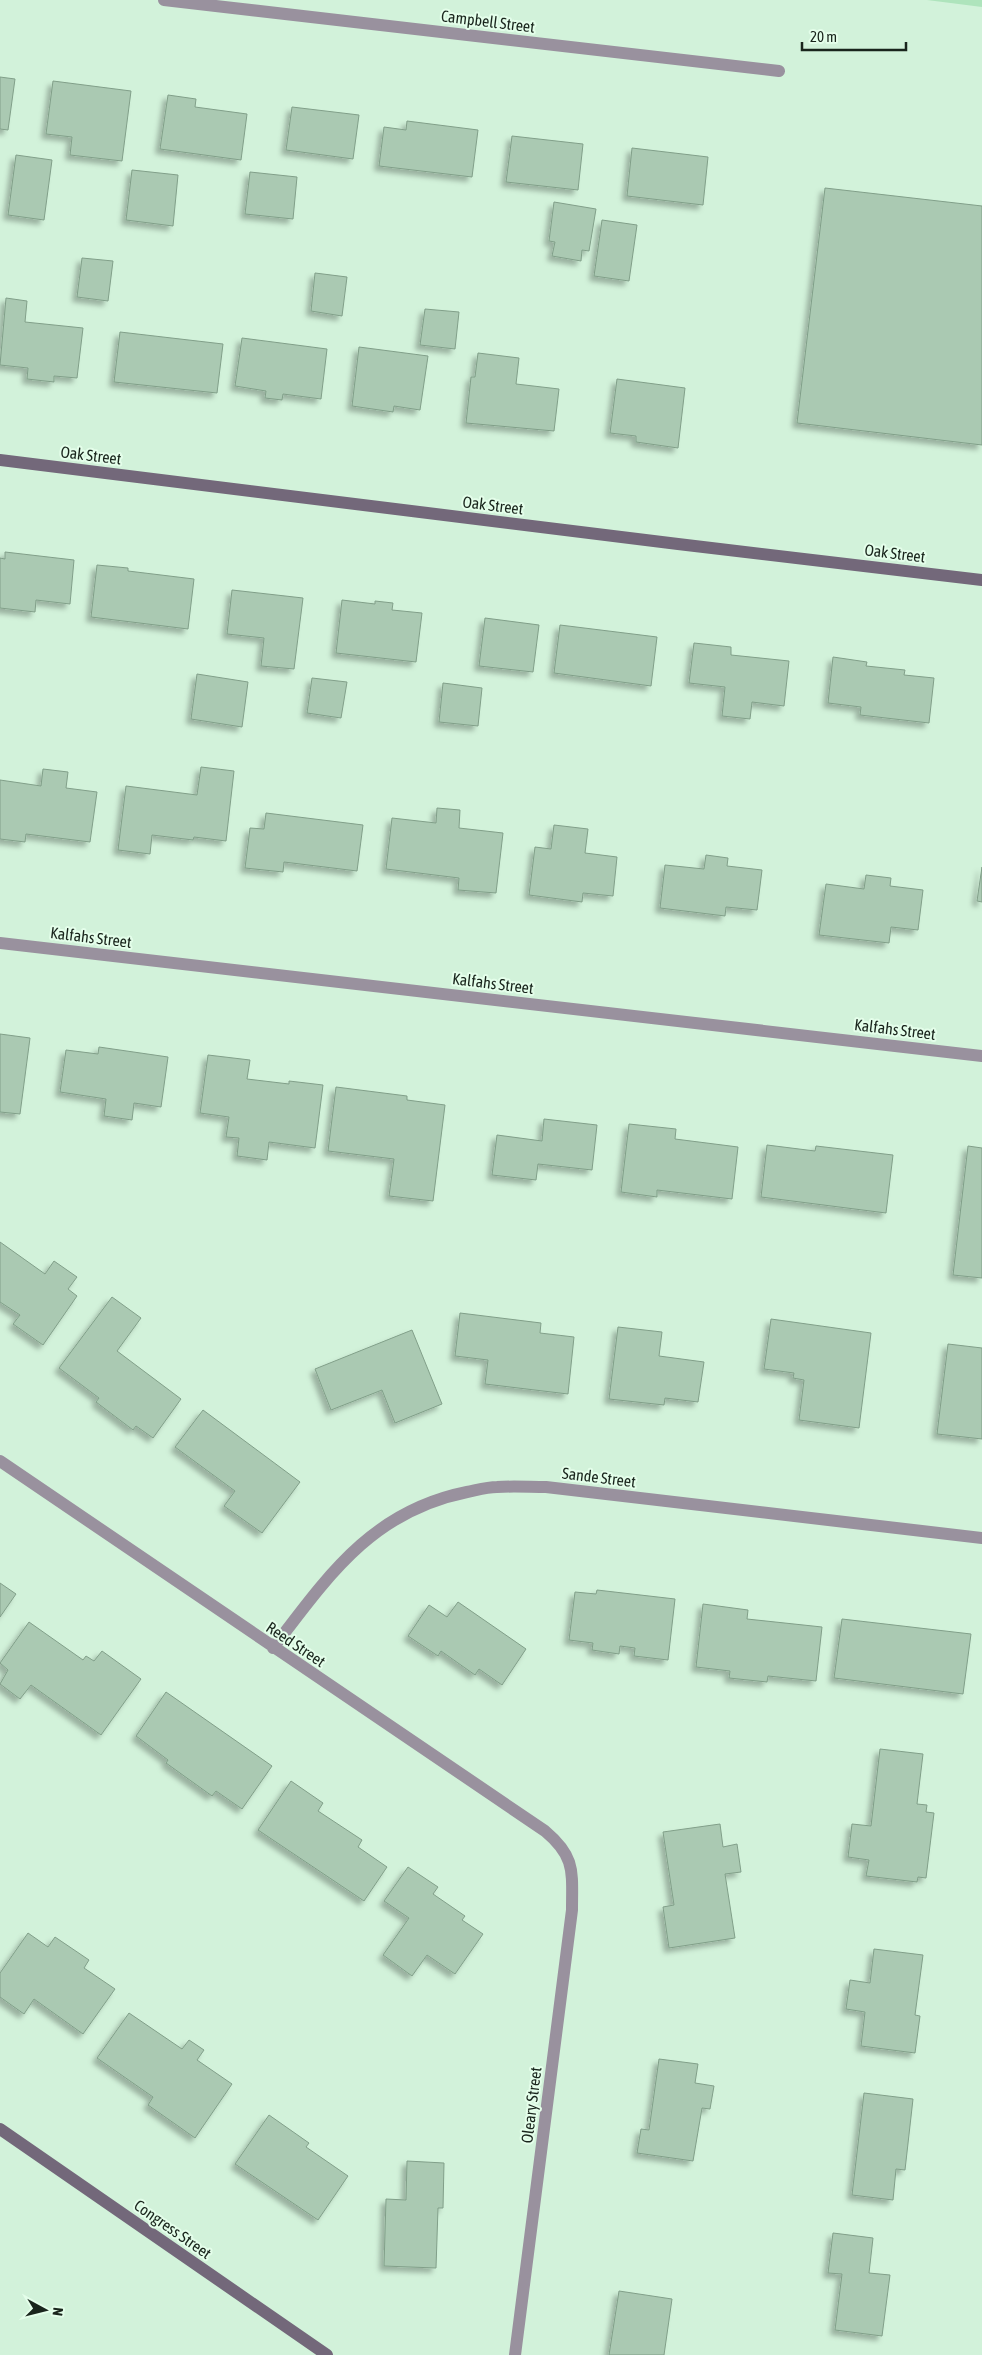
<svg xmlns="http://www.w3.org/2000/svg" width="982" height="2355" viewBox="0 0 982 2355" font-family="'Asap Condensed',sans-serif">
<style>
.green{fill:#aee4bc}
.building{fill:#aac9b2;stroke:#819f89;filter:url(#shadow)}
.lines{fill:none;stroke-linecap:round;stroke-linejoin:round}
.street{stroke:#99919e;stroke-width:12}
.secondary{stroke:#73687a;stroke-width:12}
.labels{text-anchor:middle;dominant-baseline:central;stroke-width:4;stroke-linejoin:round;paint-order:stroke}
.street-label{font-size:16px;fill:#19251c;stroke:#e4feea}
</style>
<defs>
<filter id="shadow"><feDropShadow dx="-4.5" dy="4.5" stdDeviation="2.5" flood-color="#0004"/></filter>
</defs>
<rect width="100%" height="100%" fill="#d2f2da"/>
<!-- green -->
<path class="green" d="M927 0H982V7Z"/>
<!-- building -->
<path class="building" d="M0 77 15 79 8 130 0 129Z
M53 81 131 91 122 161 70 155 72 137 46 134Z
M168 95 196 99 195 107 247 114 241 160 160 149Z
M292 107 359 115 353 159 286 150Z
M407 121 478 130 472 177 379 166 384 127 406 130Z
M512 136 583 144 578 190 506 182Z
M632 148 708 157 703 205 627 196Z
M16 155 52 160 44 220 8 215Z
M132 170 178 175 173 226 126 220Z
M250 172 297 177 293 219 245 214Z
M825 188 982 206V445L797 423Z
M554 202 596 209 589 251 582 250 581 261 552 256 555 242 549 241Z
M602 220 637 225 629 281 594 276Z
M82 258 113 261 108 301 77 297Z
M315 273 347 277 342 316 311 311Z
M6 298 27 301 25 322 83 328 77 378 54 376V382L27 379 28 368 0 365Z
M425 309 459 312 455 349 420 345Z
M120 332 223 344 217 393 114 382Z
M242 338 327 349 321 399 283 394 282 400 265 398 266 391 235 386Z
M359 347 428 356 420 410 394 406 393 412 352 406Z
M478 353 519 358 516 384 559 389 554 431 466 423 471 377H475Z
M617 379 685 388 678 448 636 442V436L610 433Z
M5 552 74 560 70 604 36 600 35 612 0 608V558L5 559Z
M97 565 128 568V571L194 579 188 629 91 617Z
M232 590 303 598 294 669 261 666 264 638 227 634Z
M342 600 375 604V601L393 603 392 610 422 613 416 662 336 653Z
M485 618 539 625 533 672 479 666Z
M560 625 657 637 651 686 554 673Z
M694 643 731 647V655L789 661 784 706 752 702 750 719 722 716 725 687 689 683Z
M833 657 867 662 866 666 905 670 904 675 934 678 929 723 860 715 861 707 828 703Z
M197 674 248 682 242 727 191 719Z
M312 678 347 682 341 718 307 713Z
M443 683 482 688 478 726 439 722Z
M201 767 234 771 226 841 194 837 193 840 152 835 150 854 118 850 126 786 197 795Z
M43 769 68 772 66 788 97 792 90 842 26 834 25 842 0 839V780L41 786Z
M437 808 460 810 459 828 503 833 496 893 458 890 459 878 386 869 392 818 436 823Z
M266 813 363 825 357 871 284 862 283 872 245 868 250 828 264 829Z
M554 825 588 829 585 853 617 857 613 896 583 893 582 902 529 895 535 847 551 849Z
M706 855 728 858 727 866 762 870 757 910 726 907 725 916 660 908 665 865 704 869Z
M982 867V902L977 901Z
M866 875 891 878 890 886 923 890 918 930 891 927 889 943 819 935 826 884 864 889Z
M0 1034 30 1038 20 1114 0 1112Z
M99 1047 168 1057 161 1107 134 1103 132 1120 104 1116 106 1099 60 1092 66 1050 98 1054Z
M208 1055 250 1060 247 1079 289 1084V1081L323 1085 315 1148 269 1142 267 1160 237 1156 239 1138 226 1137 229 1117 200 1113Z
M336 1087 407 1096V1100L445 1105 433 1201 389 1196 394 1159 328 1151Z
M544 1119 597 1125 592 1170 538 1164 536 1180 492 1175 497 1135 542 1141Z
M629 1124 676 1129 675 1139 738 1147 732 1199 657 1190V1197L621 1192Z
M767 1145 815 1151 816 1146 893 1155 886 1213 761 1197Z
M968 1146 982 1148V1278L953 1275Z
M0 1242 45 1274 54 1261 77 1277 68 1289 77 1296 43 1345 13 1324 20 1315 0 1302Z
M112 1297 141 1318 117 1351 181 1399 153 1438 136 1426 133 1430 96 1402 99 1398 59 1368Z
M460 1313 541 1323 540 1333 574 1337 568 1394 485 1384 488 1360 455 1356Z
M771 1319 871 1333 859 1428 799 1420 804 1380 793 1378 794 1373 764 1369Z
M618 1327 662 1332 659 1356 704 1362 698 1402 665 1398 664 1405 609 1399Z
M412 1330 442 1404 395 1423 382 1390 331 1410 315 1369Z
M948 1344 982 1348V1439L937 1434Z
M203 1410 300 1482 262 1533 224 1506 235 1491 175 1447Z
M0 1583 16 1594 0 1617Z
M597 1590 675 1599 668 1660 634 1656 635 1648 620 1646 619 1654 592 1650 593 1643 569 1640 575 1592 596 1594Z
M458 1602 526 1649 502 1685 479 1669 475 1675 441 1651 438 1656 408 1636 429 1605 447 1617Z
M703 1604 748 1610 747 1619 822 1627 816 1681 768 1676 767 1682 729 1678 730 1671 696 1667Z
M842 1619 971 1634 963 1694 834 1678Z
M29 1622 83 1660 86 1656 94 1661 102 1651 141 1679 101 1735 31 1685 20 1699 0 1684 8 1670 0 1663Z
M166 1692 272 1766 242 1809 216 1791 212 1796 166 1763 168 1760 136 1736Z
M880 1749 923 1754 917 1804 927 1805 926 1812 934 1813 926 1878 918 1877 917 1882 866 1876 869 1860 848 1857 852 1824 871 1826Z
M291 1781 323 1803 318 1811 362 1840 358 1847 387 1867 364 1901 258 1830Z
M720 1824 723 1847 737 1844 741 1872 725 1874 735 1938 669 1948 663 1907 674 1905 663 1832Z
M408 1867 438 1887 433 1894 465 1916 462 1920 483 1934 455 1974 427 1955 412 1976 383 1955 409 1918 384 1901Z
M28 1933 48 1947 55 1937 89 1960 84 1968 115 1989 83 2034 34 1999 24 2014 0 1997V1973Z
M874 1949 923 1955 915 2015 920 2016 915 2053 861 2046 865 2012 846 2009 850 1980 870 1983Z
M129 2013 182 2049 189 2040 204 2050 197 2060 232 2084 195 2138 148 2105 153 2097 97 2058Z
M659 2059 698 2064 695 2083 714 2086 710 2109 702 2108 693 2161 637 2153 641 2129 649 2130Z
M864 2093 913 2099 905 2170 896 2169 893 2200 852 2195Z
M269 2115 309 2143 306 2147 348 2176 318 2220 235 2164Z
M407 2161 444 2163 443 2208H438L436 2268 384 2266 386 2199 406 2200Z
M833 2233 873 2238 869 2273 890 2275 882 2336 835 2330 842 2274 828 2273Z
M619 2291 672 2299 664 2355H609Z"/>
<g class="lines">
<!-- street -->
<path class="street" d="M164 0 779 71
M0 943 982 1056
M0 1461 545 1831C576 1857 572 1872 572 1910L515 2355
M273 1648C328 1576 372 1511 467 1492 477 1490 487 1487 497 1487 513 1486 530 1487 546 1487L982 1538"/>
<!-- secondary -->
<path class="secondary" d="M0 460 678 544 982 580
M0 2129 327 2355"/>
</g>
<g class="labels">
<!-- street labels -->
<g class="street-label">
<text transform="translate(488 21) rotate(7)">Campbell Street</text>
<text transform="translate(91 455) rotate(7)">Oak Street</text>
<text transform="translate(493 505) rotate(7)">Oak Street</text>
<text transform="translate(895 553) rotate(7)">Oak Street</text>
<text transform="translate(91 937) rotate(7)">Kalfahs Street</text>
<text transform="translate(493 983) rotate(7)">Kalfahs Street</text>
<text transform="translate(895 1029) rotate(7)">Kalfahs Street</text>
<text transform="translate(599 1477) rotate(7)">Sande Street</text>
<text transform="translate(296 1644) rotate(34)">Reed Street</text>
<text transform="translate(531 2105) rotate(-83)">Oleary Street</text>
<text transform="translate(173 2229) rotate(35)">Congress Street</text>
</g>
</g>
<!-- north arrow -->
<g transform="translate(45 2310) rotate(97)" stroke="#e4feea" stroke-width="4" paint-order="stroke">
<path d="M0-4L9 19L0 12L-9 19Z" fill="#19251c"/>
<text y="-8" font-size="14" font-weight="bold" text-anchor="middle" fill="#19251c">N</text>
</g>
<!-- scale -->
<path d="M802 42v8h104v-8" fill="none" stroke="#19251c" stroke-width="2.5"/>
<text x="810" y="42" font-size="15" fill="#19251c" stroke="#e4feea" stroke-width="4" paint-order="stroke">20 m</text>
</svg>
